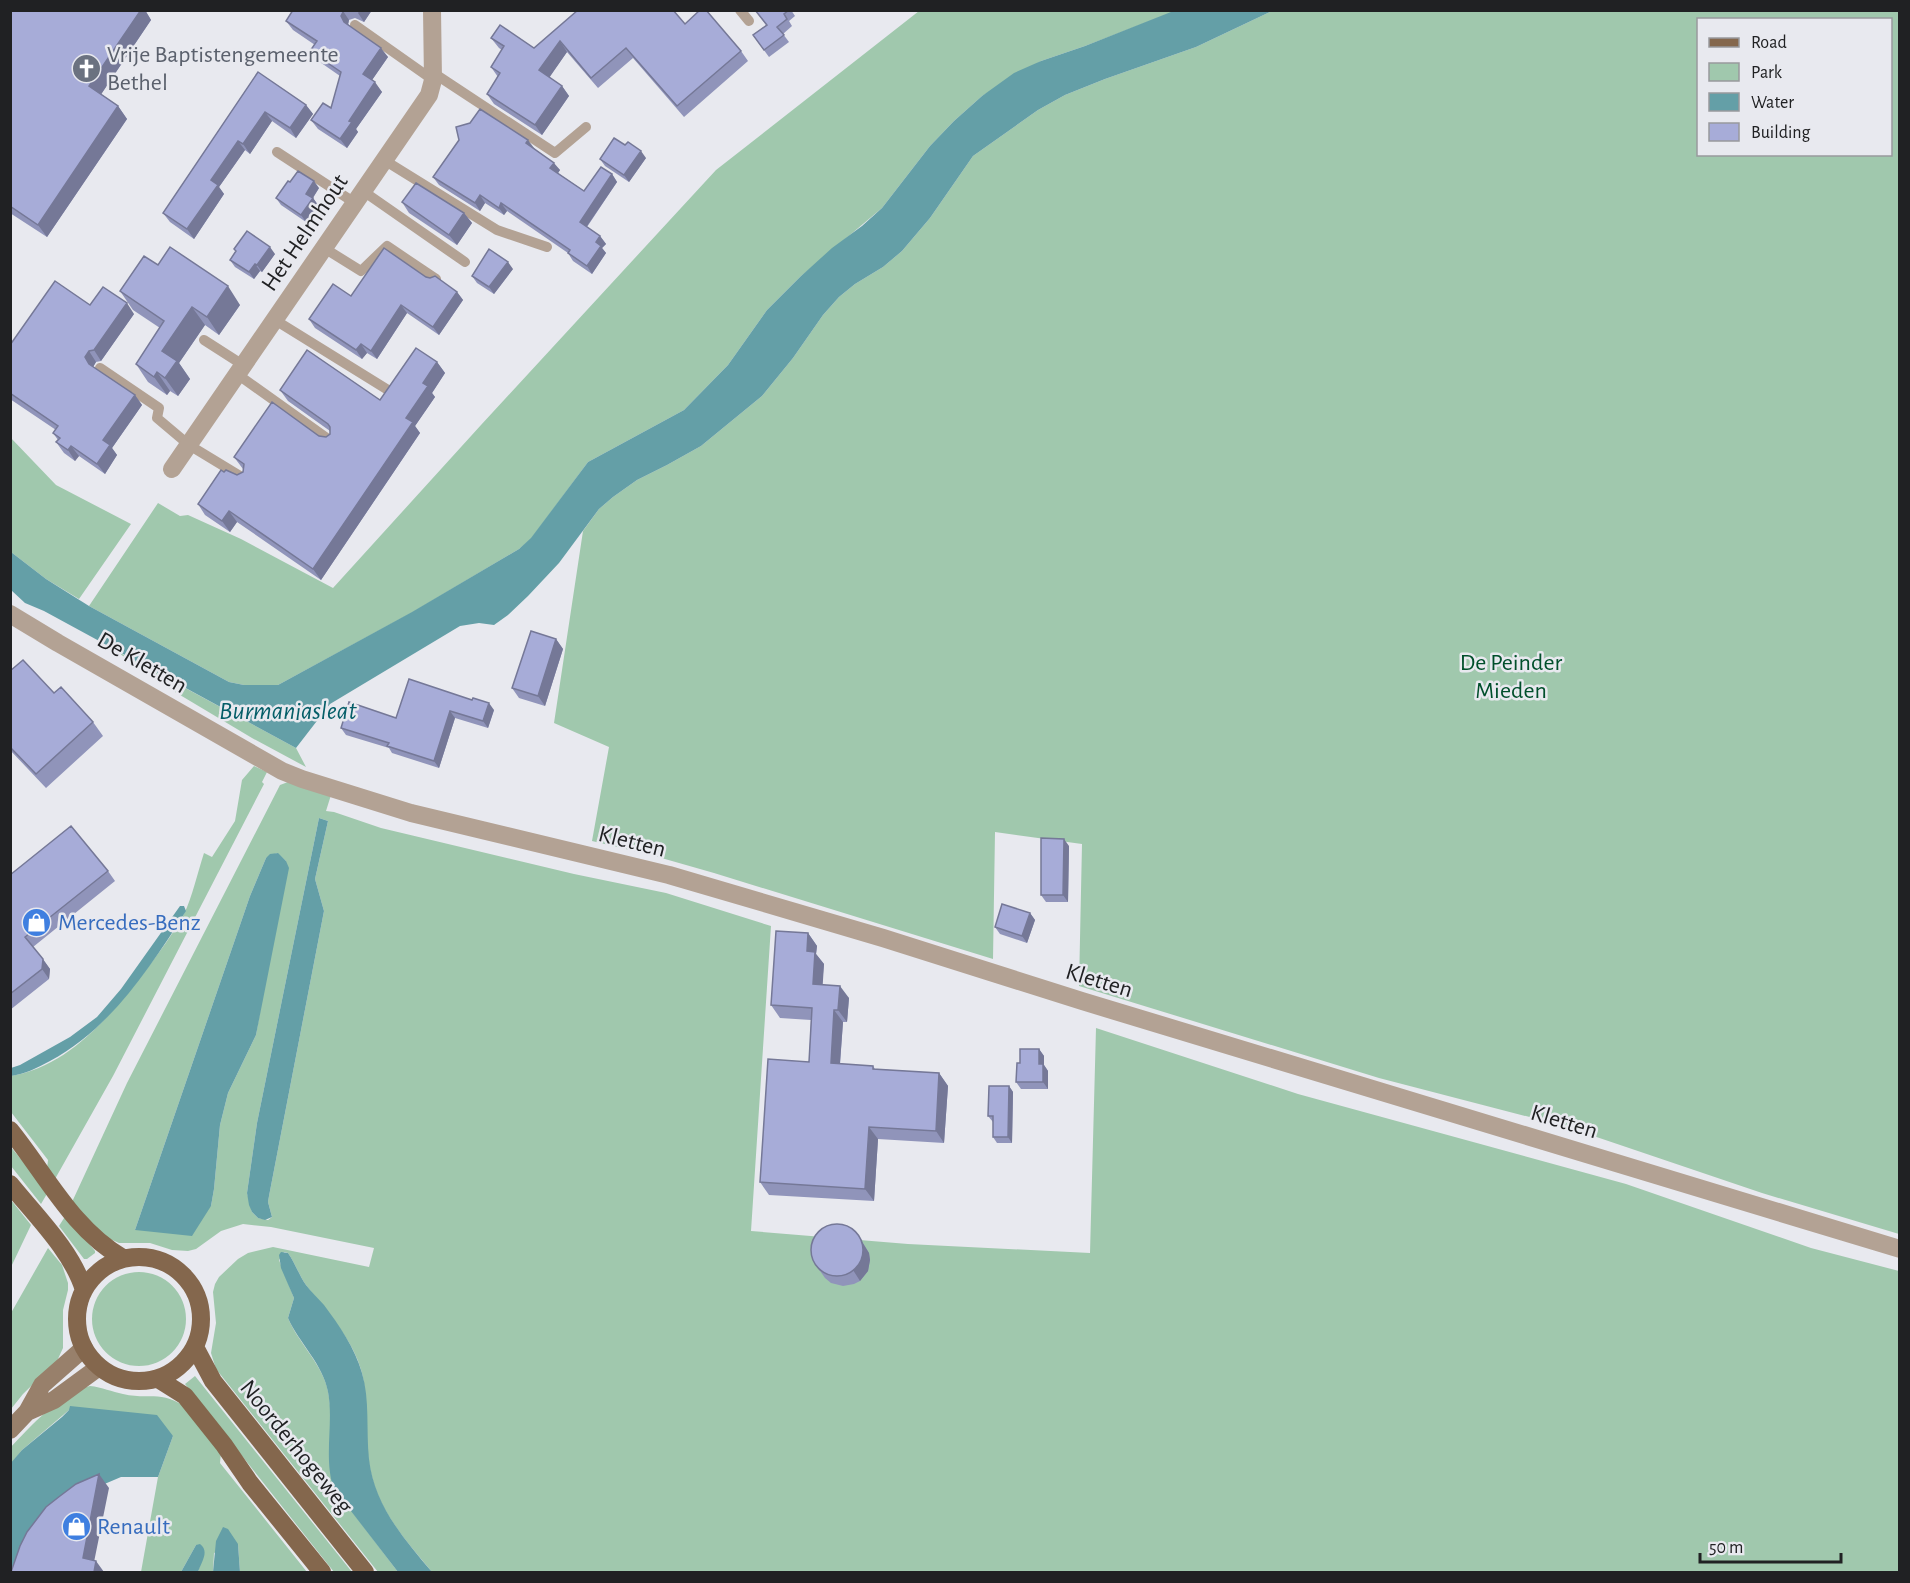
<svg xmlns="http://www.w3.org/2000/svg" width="1910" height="1583" viewBox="0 0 1910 1583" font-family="'Alegreya Sans',sans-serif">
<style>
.green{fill:#a0c8ad;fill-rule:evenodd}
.water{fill:#649fa7}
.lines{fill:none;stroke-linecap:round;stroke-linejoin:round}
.lane{stroke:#b3a294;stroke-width:10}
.street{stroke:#b3a294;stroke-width:18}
.secondary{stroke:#98806b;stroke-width:18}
.primary{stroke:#84674d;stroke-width:18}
.wall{fill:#9094ba}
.shaded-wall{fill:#757897}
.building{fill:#a7acd8;stroke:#757897;stroke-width:1.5}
.labels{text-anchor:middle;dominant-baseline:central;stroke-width:5;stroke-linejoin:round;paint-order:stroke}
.worship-label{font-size:24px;fill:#5b616d;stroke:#e8e9ef;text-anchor:start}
.street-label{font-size:24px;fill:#202123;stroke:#e8e9ef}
.park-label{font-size:24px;fill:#004f2b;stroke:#e8e9ef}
.shop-label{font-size:24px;fill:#366cbe;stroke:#e8e9ef;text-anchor:start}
.water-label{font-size:26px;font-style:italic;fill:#055e68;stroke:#e8e9ef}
</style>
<rect width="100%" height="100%" fill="#e8e9ef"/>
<!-- green -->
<path class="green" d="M919 11H1176L1085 46 1041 61 982 96 954 121 930 146 882 208 800 277 767 310 728 365 684 410 588 462 531 539 519 549 413 612 278 685H244L229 682 89 606 158 503 180 516 188 515 241 539 333 588 481 425 716 170Z
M1272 11H1899V1234L1762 1193 1564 1126 1379 1078 1079 986 1082 844 995 832 993 959 714 873 651 855 592 841 609 747 554 723 583 531 599 509 613 497 637 480 667 465 701 446 762 396 793 358 823 315 839 297 855 284 883 267 902 251 930 218 973 156 1038 110 1065 95 1105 79 1196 47ZM1698 20H1890V154H1698Z
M10 437 56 485 131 524 79 599 46 579 11 552Z
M113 649 296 748 306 767 252 738 170 689Z
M254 766 267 772 262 782 264 784 113 1076 55 1179 47 1169 48 1160 11 1112 10 1076C69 1067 111 1015 145 971 159 953 173 934 184 914 192 898 198 871 204 853L212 857 235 821 242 780Z
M288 782 331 795 326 811 334 812 381 828 574 874 666 893 771 926 751 1231 908 1244 1090 1253 1096 1028 1298 1094 1626 1184 1811 1248 1899 1271V1572H432C408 1543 381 1514 372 1477 363 1443 370 1407 362 1373 353 1338 326 1312 306 1285 299 1275 295 1263 288 1253L284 1252 279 1260 294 1298 288 1318C298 1342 320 1362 327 1387 335 1420 327 1456 335 1489L398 1572H378L216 1369 211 1353 216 1323 213 1292 215 1284 219 1277 238 1259 248 1253 273 1247 369 1267 374 1248 271 1227 243 1224 221 1231 196 1249 188 1251 172 1250 150 1243H119L101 1235 72 1202 127 1083 280 785ZM319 818 328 821 315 879 324 911 269 1196 268 1202 272 1217 268 1220 258 1218 252 1212 247 1193 257 1123ZM277 853 286 861 256 1035 228 1093 220 1125 214 1189 211 1206 135 1230 250 896 266 858Z
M10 1146 48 1192 41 1204 11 1166Z
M11 1200 31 1225 11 1267Z
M66 1215 95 1251V1253L87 1259H84L59 1226Z
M48 1248 62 1265 68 1283V1290L63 1310V1348L57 1361 23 1394 11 1409V1313Z
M92 1319a47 47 0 1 1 94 0a47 47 0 1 1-94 0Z
M195 1376 352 1572H334L185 1384Z
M90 1386C102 1387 112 1392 123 1394 148 1400 160 1390 184 1406L221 1452 220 1463 307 1572H240L238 1544 214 1553 213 1572H198L200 1565 196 1545 181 1572H141L158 1477 173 1436 69 1410 22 1450 11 1464 10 1448C31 1426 60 1393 90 1386Z"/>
<!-- water -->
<path class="water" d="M1176 10 1272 11 1196 47 1105 79 1065 95 1038 110 973 156 930 218 902 251 883 267 855 284 839 297 823 315 793 358 762 396 701 446 667 465 637 480 613 497 599 509 559 563 528 596 508 615 494 625 479 623 460 626 330 704 296 748 44 611 25 603 11 590V552L46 579 89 606 229 682 244 685H278L412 612 519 549 531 538 588 462 684 410 728 365 767 310 800 277 832 248 862 226 882 208 930 146 954 121 982 96 1014 73 1041 61 1085 46Z
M319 818 328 821 315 879 324 911 269 1196 268 1202 272 1217 265 1220 258 1218 252 1212 249 1205 247 1193 257 1123Z
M278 853 286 861 289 868 256 1035 228 1093 220 1125 214 1189 211 1206 192 1236 135 1230 250 896 266 858 270 854Z
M180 906H184L186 911C150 968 110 1029 50 1061 37 1068 25 1074 11 1076V1068L20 1065 70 1037 97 1017 121 989Z
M281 1252 288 1253C295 1263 299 1275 306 1285 311 1292 318 1298 324 1305 339 1325 355 1348 362 1373 370 1400 366 1430 369 1459 374 1505 404 1539 432 1572H398L334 1489C323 1459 334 1423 328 1392 323 1364 299 1343 288 1318L294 1298 281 1268 279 1255Z
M70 1406 157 1415 173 1436 158 1477H121L88 1491 19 1572H11L10 1464 22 1450 62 1417 69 1410Z
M223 1527 228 1529 238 1544 240 1572H213L216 1541Z
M200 1544C210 1551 201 1563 198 1572H181L196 1545Z"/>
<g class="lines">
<!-- lane -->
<path class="lane" d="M740 10 749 21
M355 25 433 80
M432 72 555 153 586 127
M277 152 355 203
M384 160 497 230 547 247
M363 191 465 262
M324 248 361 271 387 246 436 279
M275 320 388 390
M204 340 243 365
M100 368 159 408 157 418 189 445 245 479
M237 374 331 441"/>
<!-- street -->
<path class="street" d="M172 469 429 95 433 80 432 10
M10 614 58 643 282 771 302 779 411 813 669 875 883 938 1082 1001 1900 1249"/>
<!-- secondary -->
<path class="secondary" d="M27 1412 54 1400 99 1367
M10 1430 27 1412 42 1385 84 1348"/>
<!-- primary -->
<path class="primary" d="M10 1130C45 1173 73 1230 123 1258
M10 1184C36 1216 72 1251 84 1290
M77 1319a62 62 0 1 1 124 0a62 62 0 1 1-124 0Z
M195 1347 213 1381 365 1572
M158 1379 185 1396 224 1445 250 1483 322 1572"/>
</g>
<!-- wall -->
<path class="wall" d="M10 10H145L151 20 101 94 118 106 127 119 47 237 10 213Z
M293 10H372L364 22 355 18 349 20 348 24 388 57 372 80 382 92 356 129 358 132 347 148 318 129 311 120 331 108 340 76 317 60 310 51 315 45 293 30 286 21Z
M755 10H791L795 16 789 21 792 26 783 34 789 42 769 57 753 35 766 25Z
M685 24 741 51 748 61 684 117 633 58 598 88 567 52 549 77 562 86 569 96 542 135 494 104 487 94 498 77 491 67 502 50 499 48 491 38 534 48Z
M258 72 306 105 313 114 296 138 272 121 250 154 245 150 219 187 224 194 194 239 170 222 163 213Z
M459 140 534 148 560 170 558 173 584 191 612 174 617 182 587 227 600 236 606 244 602 248 606 253 592 274 573 261 568 253 507 211 504 215 485 203 480 211 439 185 433 177Z
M646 158 629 182 605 166 600 159Z
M290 182 319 188 313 198 318 205 306 222 281 205 276 198Z
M402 202 464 213 472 223 457 245 409 213Z
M234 249 275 254 262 272 260 271 254 279 235 267 230 260 236 252Z
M158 265 240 305 219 335 205 325 179 363 190 379 178 396 170 391 167 395 148 382 136 364 160 328 133 310 120 291Z
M513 269 494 294 477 283 472 276Z
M426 277 457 292 463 300 439 335 407 313 377 359 367 353 362 359 315 328 309 319 351 296Z
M90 305 134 314 101 361 96 362 93 367 135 395 142 405 112 448 117 455 105 474 79 456 75 461 64 453 56 442 58 440 53 433 56 430 10 399V345Z
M437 362 445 373 432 393 435 397 415 426 420 433 321 580 237 522 230 532 205 515 198 504 224 472 237 475 243 472V469L234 457 319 436 326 437 330 434V431L288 401 280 390 380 400Z
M556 639 563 649 545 706 519 698 512 688Z
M10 671 54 693 93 722 103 736 46 788 10 750Z
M409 679 494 710 488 728 455 718 439 768 392 753 389 748 346 735 341 728 396 718Z
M1069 846 1068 902H1046L1041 895Z
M108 871 115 881 33 947 50 969 49 979 10 1010V875Z
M1030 913 1035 920 1027 943 1000 934 995 927Z
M808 933 817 946 816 954 824 964 822 984 849 998 847 1022H843L840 1064 873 1066 875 1069 939 1073 948 1086 944 1143 878 1139 874 1201 769 1195 760 1182 809 1062 811 1020 780 1018 771 1005Z
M1039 1049 1044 1056V1065L1048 1071V1089H1021L1016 1082 1020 1063Z
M1009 1086 1013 1092 1012 1143H997L993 1137V1122L988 1116Z
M863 1243 869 1253 870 1260 868 1271 860 1281 854 1284 843 1286 831 1283 825 1278 818 1268Z"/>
<!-- shaded-wall -->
<path class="shaded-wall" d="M141 10H145L151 20 98 99 89 86Z
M360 10H372L364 22 358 13Z
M343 11 349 20 348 25 344 22 341 16Z
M560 41 567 52 547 81 539 70Z
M381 48 388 57 370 83 363 74Z
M375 82 382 92 356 129 358 132 347 148 340 139 349 121Z
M562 86 569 96 542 135 535 125Z
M306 105 313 114 296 138 290 128Z
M118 106 127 119 47 237 38 225Z
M265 112 272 121 250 154 243 144Z
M528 140 534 148 531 151 526 143Z
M238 141 245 150 219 187 224 194 194 239 187 229 211 180Z
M641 151 646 158 629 182 624 175Z
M554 163 560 170 556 176 550 168Z
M612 174 617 182 585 229 580 222Z
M314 181 319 188 312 199 313 198 318 205 306 222 301 215 306 194Z
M480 195 485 203 480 211 475 203Z
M501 203 507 211 504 215 499 208Z
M464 213 472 223 457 245 449 235Z
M600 236 606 244 602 248 606 253 592 274 587 266 596 242Z
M270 247 275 254 262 272 257 265Z
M508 262 513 269 494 294 489 287Z
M255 264 260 271 254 279 249 272Z
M228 286 240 305 219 335 207 317Z
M457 292 463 300 439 335 433 327Z
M127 303 134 314 101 361 94 350Z
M401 305 407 313 377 359 371 351Z
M192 307 205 325 179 363 190 379 178 396 165 378 162 351Z
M361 344 367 353 362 359 356 350Z
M89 351 96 362 93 367 89 364 85 357Z
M437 362 445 373 432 393 435 397 415 426 420 433 321 580 313 569 406 418 423 383Z
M157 372 170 391 167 395 154 377Z
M135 395 142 405 112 448 117 455 105 474 97 464 103 440Z
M71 446 79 456 75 461 68 450Z
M229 511 237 522 230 532 222 521Z
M556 639 563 649 545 706 538 696Z
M489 703 494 710 488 728 483 721Z
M450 711 455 718 439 768 434 761Z
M1064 839 1069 846 1068 902 1063 895Z
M1030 913 1035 920 1027 943 1022 936Z
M808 933 817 946 816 954 824 964 822 996 813 984 807 951Z
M43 959 50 969 49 979 42 969Z
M840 986 849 998 847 1022 838 1010Z
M834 1010 843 1022 839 1076 831 1063Z
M1039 1049 1044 1056V1065L1048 1071V1089L1043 1082 1039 1064Z
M939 1073 948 1086 944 1143 936 1131Z
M1009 1086 1013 1092 1012 1143 1008 1137Z
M869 1127 878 1139 874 1201 865 1189Z
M856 1232 869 1253 870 1260 868 1271 860 1281 853 1270Z
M99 1474 109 1488 92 1572 83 1558Z
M96 1561 104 1572H94Z"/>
<!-- building -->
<path class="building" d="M10 10H141L89 86 118 106 38 225 10 206Z
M293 10H344L341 16 344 22 381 48 363 74 375 82 349 121 352 122 340 139 311 120 323 103 331 108 341 72 310 51 317 41 286 21Z
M578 10H673L685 24 700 10H706L741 51 677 106 626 48 591 78 560 41 539 70 562 86 535 125 487 94 500 73 491 67 504 46 491 38 500 25 534 48Z
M755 10H789L784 14 787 19 777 27 784 35 764 50 753 35 767 25Z
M258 72 306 105 290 128 265 112 243 144 238 141 211 180 218 185 187 229 163 213Z
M480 109 528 140 526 143 554 163 550 168 584 191 601 167 612 174 580 222 600 236 596 242 601 246 587 266 568 253 570 250 501 203 499 208 480 195 475 203 433 177 459 140 456 127 470 123Z
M614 138 625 145 628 142 641 151 624 175 600 159Z
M298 171 314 181 306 194 313 198 301 215 276 198 288 181 290 182Z
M416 183 464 213 449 235 402 202Z
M247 231 270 247 257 265 255 264 249 272 230 260 236 251 234 249Z
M170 247 228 286 207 317 192 307 162 351 177 361 165 378 157 372 154 377 136 364 164 321 120 291 144 256 158 265Z
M384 248 426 277 430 278 435 276 457 292 433 327 401 305 371 351 361 344 356 350 309 319 333 284 351 296Z
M489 249 508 262 489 287 472 276Z
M55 281 90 305 103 287 127 303 94 350 89 351 85 357 89 364 135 395 103 440 110 445 97 464 71 446 68 450 56 442 60 438 53 433 58 426 10 393V345Z
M416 348 437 362 423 383 428 386 406 418 413 422 313 569 229 511 222 521 198 504 221 470 224 472 226 470 237 475 243 472 244 464 234 457 272 402 319 436 326 437 330 434V427L328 424 280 390 307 350 380 400Z
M531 631 556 639 538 696 512 688Z
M23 660 54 693 61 687 93 722 36 774 10 747V671Z
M409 679 472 700 473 698 489 703 483 721 450 711 434 761 387 746 389 743 341 728 349 702 396 718Z
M71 826 108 871 25 937 43 959 42 969 10 994V875Z
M1041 838 1064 839 1063 895H1041Z
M1002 904 1030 913 1022 936 995 927Z
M776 931 808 933 807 951 815 952 813 984 840 986 838 1010H834L831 1063 873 1066V1069L939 1073 936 1131 869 1127 865 1189 760 1182 768 1059 809 1062 812 1008 771 1005Z
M1020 1049H1039V1064H1043V1082H1016L1017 1063H1020Z
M989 1086H1009L1008 1137H993V1116H988Z
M811 1250a26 26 0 1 1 52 0a26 26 0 1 1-52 0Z
M99 1474 83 1558 96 1561 94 1572H11L20 1546 27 1532 46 1507 60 1496 76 1484Z"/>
<!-- icons -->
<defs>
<symbol id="church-disc" viewBox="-11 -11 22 22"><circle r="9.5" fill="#6b7280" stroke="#e8e9ef"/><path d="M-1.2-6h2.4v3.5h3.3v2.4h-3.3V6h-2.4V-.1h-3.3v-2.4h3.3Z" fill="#fff"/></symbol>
<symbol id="shop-disc" viewBox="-11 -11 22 22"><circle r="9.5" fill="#3f7fe0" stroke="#e8e9ef"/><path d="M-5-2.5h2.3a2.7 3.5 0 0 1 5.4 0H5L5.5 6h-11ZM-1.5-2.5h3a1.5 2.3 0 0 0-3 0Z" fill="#fff"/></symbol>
</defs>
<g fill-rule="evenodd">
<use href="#church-disc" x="70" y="52" width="33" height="33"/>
<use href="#shop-disc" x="20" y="906" width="33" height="33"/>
<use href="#shop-disc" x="60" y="1510" width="33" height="33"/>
</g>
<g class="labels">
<!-- worship labels -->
<g class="worship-label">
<text x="107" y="55">Vrije Baptistengemeente<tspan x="107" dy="28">Bethel</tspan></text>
</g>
<!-- street labels -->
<g class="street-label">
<text transform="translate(305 233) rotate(-56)">Het Helmhout</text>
<text transform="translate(142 663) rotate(30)">De Kletten</text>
<text transform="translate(632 842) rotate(14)">Kletten</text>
<text transform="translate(1099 981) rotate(17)">Kletten</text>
<text transform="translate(1564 1122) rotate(17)">Kletten</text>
<text transform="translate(296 1447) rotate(51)">Noorderhogeweg</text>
</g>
<!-- park labels -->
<g class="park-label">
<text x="1511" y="663">De Peinder<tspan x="1511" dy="28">Mieden</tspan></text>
</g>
<!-- shop labels -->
<g class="shop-label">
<text x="58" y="923">Mercedes-Benz</text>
<text x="97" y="1527">Renault</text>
</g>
<!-- water labels -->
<g class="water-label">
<text x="288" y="711">Burmaniasleat</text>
</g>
</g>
<!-- border -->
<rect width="1910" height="1583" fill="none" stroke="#202123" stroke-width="24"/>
<!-- legend -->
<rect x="1697" y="18" width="195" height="138" fill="#e8e9ef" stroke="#98999d" stroke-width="1.5"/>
<rect x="1709" y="38" width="30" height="9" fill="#84674d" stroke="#98999d" stroke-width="1.5"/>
<text x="1751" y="48" font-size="18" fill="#202123">Road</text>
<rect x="1709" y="63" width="30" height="18" fill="#a0c8ad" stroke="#98999d" stroke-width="1.5"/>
<text x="1751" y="78" font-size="18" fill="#202123">Park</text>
<rect x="1709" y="93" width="30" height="18" fill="#649fa7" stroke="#98999d" stroke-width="1.5"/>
<text x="1751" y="108" font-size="18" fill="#202123">Water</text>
<rect x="1709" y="123" width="30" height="18" fill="#a7acd8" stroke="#98999d" stroke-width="1.5"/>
<text x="1751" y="138" font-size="18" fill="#202123">Building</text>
<!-- scale -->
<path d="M1700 1553v9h141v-9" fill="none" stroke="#202123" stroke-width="3"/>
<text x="1709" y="1553" font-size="18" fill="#202123" stroke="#e8e9ef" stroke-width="4.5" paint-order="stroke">50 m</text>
</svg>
